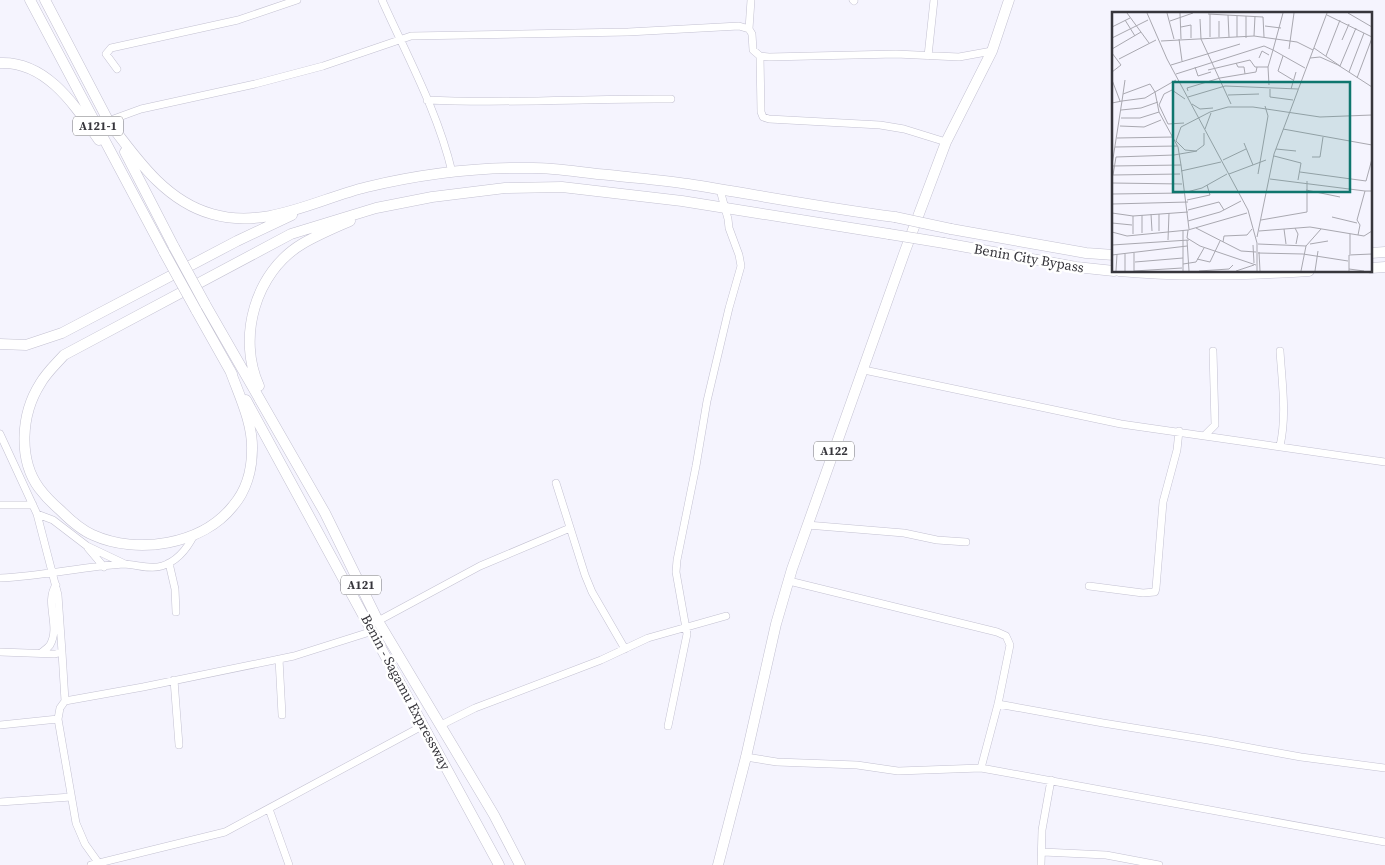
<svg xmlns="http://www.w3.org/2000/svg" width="1385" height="865" viewBox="0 0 1385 865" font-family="'Source Serif 4',serif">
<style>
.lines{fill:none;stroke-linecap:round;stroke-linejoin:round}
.minor-casing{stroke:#c3c1d1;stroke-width:8}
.highway-casing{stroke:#c3c1d1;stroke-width:11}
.minor{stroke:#fff;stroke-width:7}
.highway{stroke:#fff;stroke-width:10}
.highway-bridge-casing{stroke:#c3c1d1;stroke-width:11;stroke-linecap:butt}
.highway-bridge{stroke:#fff;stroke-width:10}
.labels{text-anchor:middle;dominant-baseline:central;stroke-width:5;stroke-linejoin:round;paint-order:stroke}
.shield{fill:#fff;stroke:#737276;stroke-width:1}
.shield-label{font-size:12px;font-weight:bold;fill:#37363c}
.street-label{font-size:14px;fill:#37363c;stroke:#fff}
.inset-road{fill:none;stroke:#a9a8b0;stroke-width:1}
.view{fill:#0f766e;fill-opacity:0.15;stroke:#0f766e;stroke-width:2.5}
.inset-edge{fill:none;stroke:#37363c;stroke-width:2.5}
</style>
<rect width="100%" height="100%" fill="#f5f4fe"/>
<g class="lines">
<defs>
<path id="minor" d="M382 0C407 56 438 112 452 172
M751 0 749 29 752 34 753 50 760 56 769 57 896 54 959 57 992 51
M853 0 854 1
M760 56 761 112 763 117 769 119 880 125 904 129 946 142
M928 56 934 0
M117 69 106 54 111 48 238 20 297 0
M427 100C508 104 590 98 671 99
M108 121 141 109 255 84 323 66 411 36 628 32 739 26 749 29
M1280 351C1282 383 1287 415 1280 446
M864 370 1121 424 1385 462
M0 434 37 514 58 595 62 652 55 654 0 652
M1205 435 1215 425 1213 351
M556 483 585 575 592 592 625 649
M0 505H33
M37 514 53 520 87 546 125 564
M807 525 904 533 937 540 966 542
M88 548 104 567
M169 563 175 589 176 612
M0 578C41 576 82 567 123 564 136 564 149 570 162 566 178 561 187 549 194 535
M789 581 997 632 1006 636 1010 645 998 704 981 768
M1089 586 1143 593 1155 592 1156 588 1163 502 1177 450 1179 431
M378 621 480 566 570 528
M62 652 65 701 60 708 58 719 76 823 85 844 100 865
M41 653C43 651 48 648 50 645 61 626 44 603 56 585
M279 659 282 715
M174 680 179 745
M65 701 143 687 294 656 373 631
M998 704 1103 723 1208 740 1301 757 1385 768
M0 725 58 719
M441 725 475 708 601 660 648 638 726 616
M668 726 687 634 676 572 677 560 696 466 707 401 729 308 741 266 739 255 729 228 728 219 720 190
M746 757 777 762 857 765 898 771 981 768 1385 842
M0 802 71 797
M269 809 289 865
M1043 852 1106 855 1159 865
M91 865 225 832 424 725
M1041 865 1042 830 1051 780"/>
<path id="highway" d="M30 0 164 252
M45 0 111 126
M0 63C47 61 75 106 99 140
M108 121C136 158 165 201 212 214 266 230 317 199 367 187 421 174 477 167 533 168 558 168 584 173 609 175 635 178 662 180 688 184 757 195 825 208 895 217
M125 152 174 247
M951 229 1086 253 1114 255
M944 243 1076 267 1114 271
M1371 253 1385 252
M1371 268 1385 267
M1119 271C1183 277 1246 275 1309 271
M205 304 325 513 378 621 494 815 520 865
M196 310 232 374
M0 344 26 345 62 333 237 241 292 215
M230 370C239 395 253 423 252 450 252 470 246 491 233 506 202 545 137 555 93 535 81 530 70 520 60 510 53 504 45 496 39 488 18 459 21 414 40 384 46 373 56 364 64 355L291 234 376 208 432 197 505 188 562 187 682 201 889 234
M259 386C237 338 255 272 302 244 317 235 334 228 350 221
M246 400 499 865
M718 865 746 757 776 624 792 569 905 251 946 142 992 51 1009 0"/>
</defs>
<!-- minor casing -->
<use href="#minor" class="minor-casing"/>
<!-- highway casing -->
<use href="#highway" class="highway-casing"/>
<!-- minor -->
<use href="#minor" class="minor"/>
<!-- highway -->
<use href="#highway" class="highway"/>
<defs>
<path id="highway-bridge" d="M895 217 951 229
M889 234 944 243
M174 247 205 304
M164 252 196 310"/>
</defs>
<!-- highway-bridge casing -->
<use href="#highway-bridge" class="highway-bridge-casing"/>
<!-- highway-bridge -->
<use href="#highway-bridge" class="highway-bridge"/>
</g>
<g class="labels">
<!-- shield labels -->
<g class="shield">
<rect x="73" y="116.5" width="50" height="19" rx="4"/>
<rect x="814" y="441.5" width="40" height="19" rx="4"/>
<rect x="341" y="575.5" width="40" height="19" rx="4"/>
</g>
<g class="shield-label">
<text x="98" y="126">A121-1</text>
<text x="834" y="451">A122</text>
<text x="361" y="585">A121</text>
</g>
<!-- street labels -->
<g class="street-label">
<text transform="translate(1029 258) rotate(10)">Benin City Bypass</text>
<text transform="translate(406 692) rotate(62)">Benin - Sagamu Expressway</text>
</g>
</g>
<!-- overview -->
<g transform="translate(1112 12)">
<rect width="260" height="260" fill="#f5f4fe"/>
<path class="inset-road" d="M15 1 37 31M35 1 55 47 136 198 145 231V259M55 1 62 27M68 1 69 27M171 1 161 38 193 56M236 1 260 15M96 2 151 5 152 25M98 2V25M116 3 117 25M215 3 260 25M134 4V26M88 7 89 27 119 92M13 8 23 24M58 9 81 1M107 9V25M153 14 169 16M0 15 18 6M69 15 79 13V26M142 24 143 4M125 25V4M0 26 36 8M67 27 70 49M230 28 237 12M49 29 142 24 185 30 201 38M202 36 228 54M0 37 29 20M177 37 182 1M0 41 9 53 0 60M171 44 166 59 181 68M214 44 228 8M147 46 150 39 157 43M198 46 208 45 226 53 260 75M7 47 44 28M124 51 126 55H132L133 62M59 53 128 32M228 54 244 16M83 55 86 64 99 60M96 58 138 48 143 55H156M237 60 252 21M64 62 152 34 161 38 156 55 157 73M245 66 260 26M0 68 8 89M158 77V85L181 88M179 77 184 60M76 79 75 76 108 66 144 60 145 55M116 83 147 82M76 85 113 74 186 77M0 91 10 89 13 68M80 92 88 97 101 96M9 98 29 96 46 90M9 106H28L47 100M72 111 56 112 47 93 52 82 60 78 73 87M8 114 32 115 49 108M93 117 99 101M171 117 260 133M92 121V133L84 139 73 138 64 129 69 115 98 100 116 95H141L208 105 260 103M5 126 61 125M132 131 141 153M3 135 65 134M164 137 184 139M162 144 189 151 186 168M200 145H208L211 125M111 148 134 137M0 153 10 89 33 86 43 80 38 72 11 82M69 153 77 217M0 154 69 153 66 135 47 100 43 80 64 68M69 159 109 150M188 160 254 169 260 147M117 162 154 148M146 162 156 104 153 94M0 163 68 162M1 163 4 145 62 143 85 139M158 167 253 179M0 171 70 172M194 178 228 185M0 182 71 181 90 176 115 162M75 188 98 183 95 173M0 192 76 190M76 198 107 190 112 198M0 201 21 204 76 200M39 202 40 219M47 202V219M30 203V221M220 205 245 211M149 208 195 200V169M76 209 108 200 129 189M0 211 20 213M84 216 129 239 144 240M183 216 186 222 184 232M172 217 174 232M76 218 75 226 88 234 144 253M147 219 198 215 252 224 260 219M0 220 15 224 76 218 135 201M21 222V204M238 222V242M246 223 248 213 245 208 253 179H260M145 225 162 142 215 1M56 228 57 201M75 228 77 259M111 230 112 224 135 223 140 217M146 232 194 234M198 232 216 229M0 233 77 228M141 233 142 251M147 240 148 259M22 241V259M146 241 191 242 236 249M0 243 75 234M85 247 98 250 108 229M23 250 71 246M71 252 84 250 92 236M237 257 252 259M4 259 5 242M13 259V242M22 259 70 256M71 259V218M87 259 117 257 121 253M124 259 142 253M189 259 194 234 209 217M203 259 206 239M237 259V243L260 242"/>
<path class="view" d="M61 70H238V180H61Z"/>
<rect width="260" height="260" class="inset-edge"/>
</g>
</svg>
